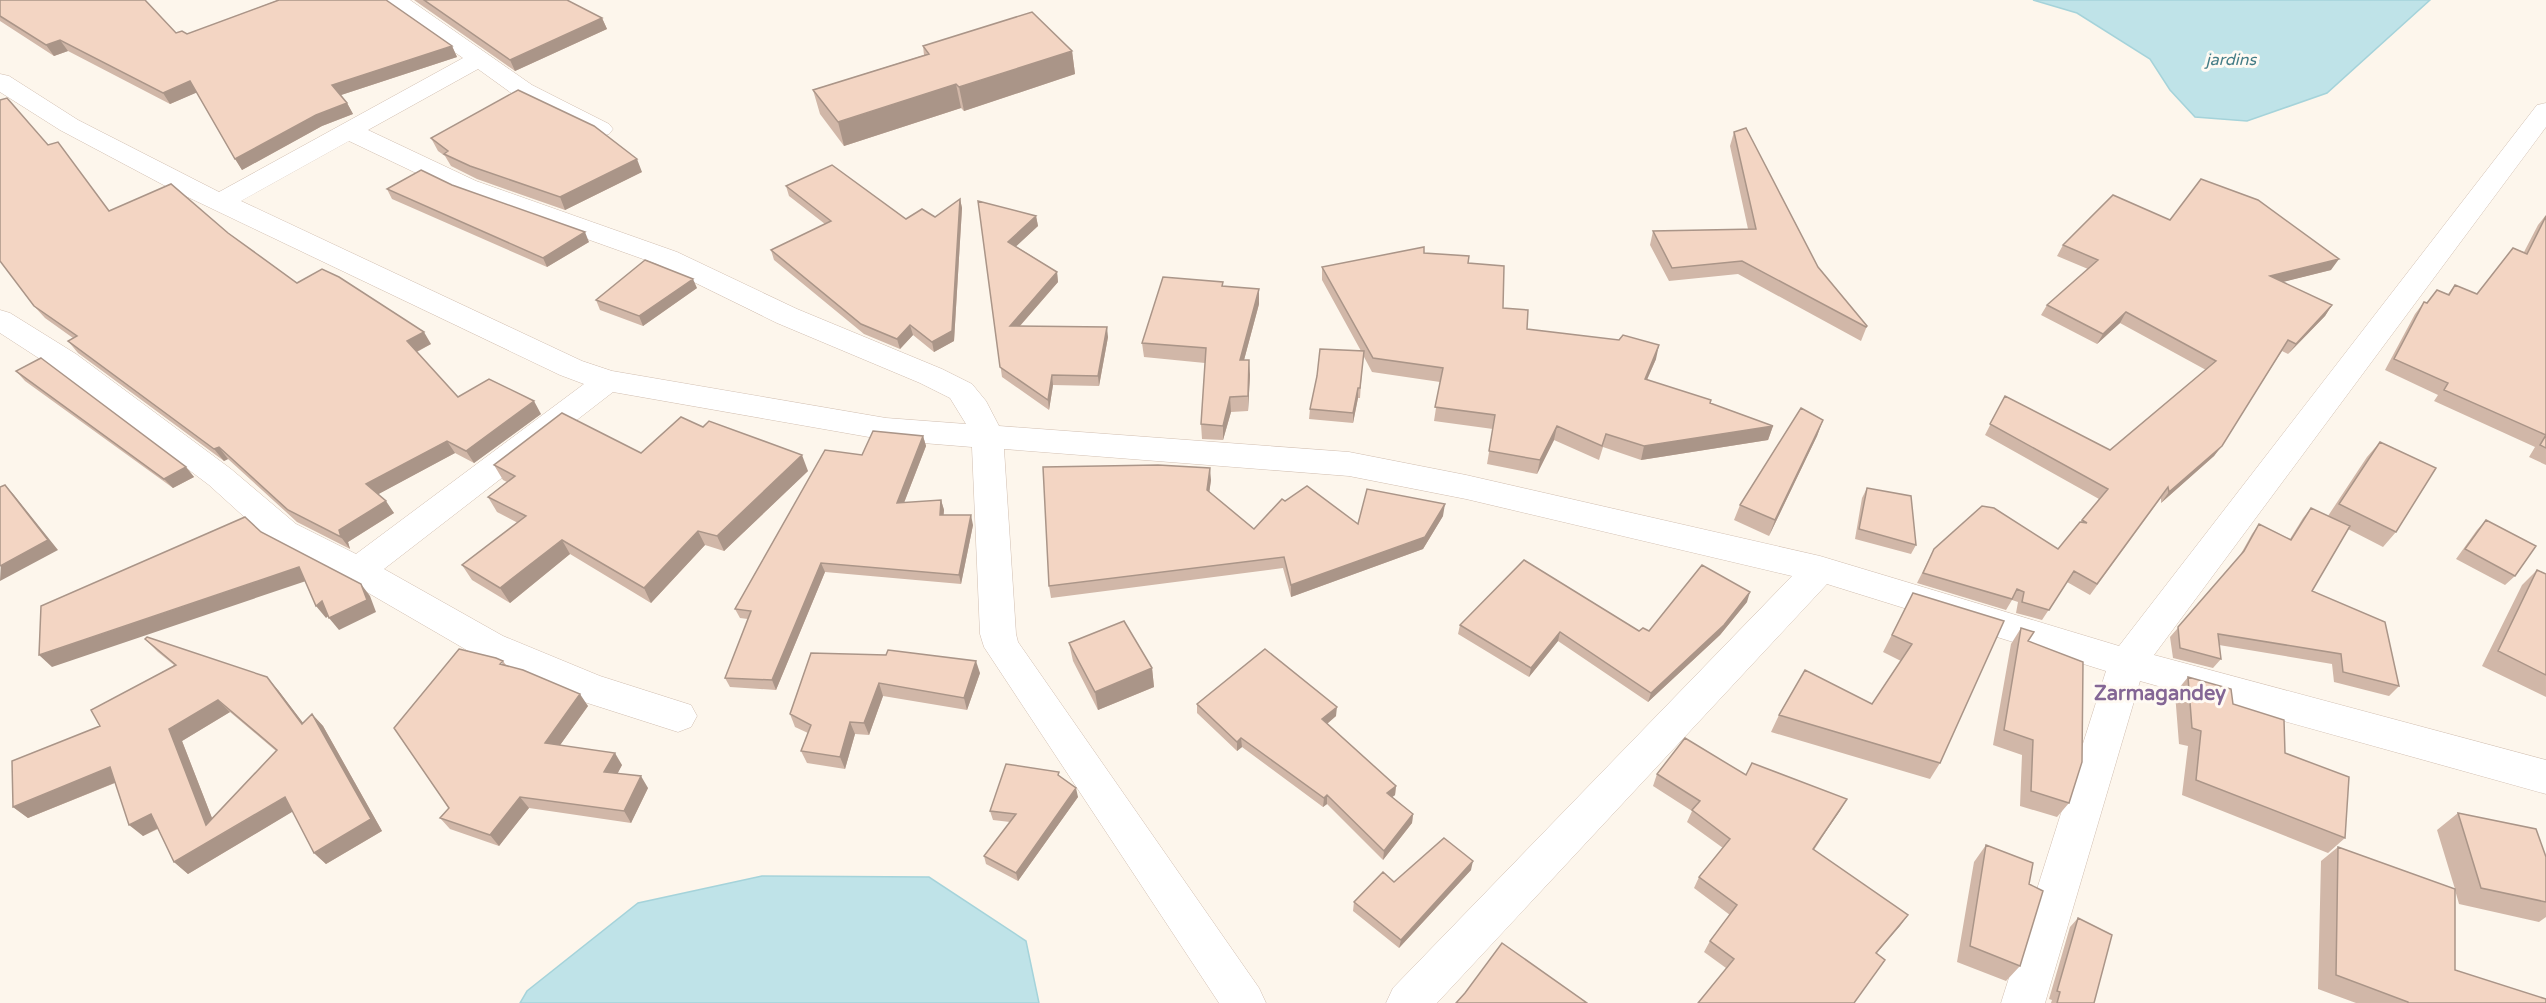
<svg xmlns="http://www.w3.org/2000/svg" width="2546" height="1003" viewBox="0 0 2546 1003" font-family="'Varela Round',sans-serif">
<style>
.water{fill:#bfe3e8;stroke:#a5d3da;stroke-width:1.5}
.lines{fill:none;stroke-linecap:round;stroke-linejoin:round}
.minor-casing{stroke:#d1beb0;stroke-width:1}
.minor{fill:#fff;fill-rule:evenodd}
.wall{fill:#d1b7a8;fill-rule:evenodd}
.shaded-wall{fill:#aa9588}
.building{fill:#f3d5c3;stroke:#aa9588;stroke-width:1.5;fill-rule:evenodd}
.labels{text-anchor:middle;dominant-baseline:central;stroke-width:6;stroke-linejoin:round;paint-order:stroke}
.far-water-label{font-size:16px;font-style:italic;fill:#437c86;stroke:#fffaf3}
.neighbourhood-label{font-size:20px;font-weight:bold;fill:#846695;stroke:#fffaf3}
</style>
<rect width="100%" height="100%" fill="#fdf6ec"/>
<!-- water -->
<path class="water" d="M2033 0H2430L2327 93 2247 121 2195 117 2170 90 2150 59 2077 13Z
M762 876 929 877 1026 941 1039 1003H520L527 991 638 903Z"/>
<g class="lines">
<defs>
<path id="minor" d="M384 0H410L532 85 609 124 613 129 609 134 600 137 591 134 514 95 478 69 368 130 476 181 677 252 797 309 942 369 972 384 986 401 999 426 1349 452 1466 475 1820 556 2119 646 2537 105 2546 103V127L2154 655 2546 760V794L2140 681 2045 1003H2001L2106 671 1827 584 1437 1003H1386L1393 988 1792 576 1466 499 1349 476 1004 449 1016 634 1018 642 1259 988 1266 1003H1219L984 647 980 634 972 447 886 440 613 392 384 569 503 636 600 676 691 705 697 716 691 727 678 732 578 700 477 656 346 580 272 542 209 485 54 368 0 333V310L10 313 76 354 231 469 296 524 356 554 584 384 560 375 173 190 60 130 0 92V74L9 76 78 120 219 192 463 58 387 5ZM349 141 458 193 657 264 777 323 920 383 950 398 966 424 886 418 612 371 582 361 241 201Z"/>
</defs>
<!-- minor casing -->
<use href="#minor" class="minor-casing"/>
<!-- minor -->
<use href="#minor" class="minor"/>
</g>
<!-- wall -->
<path class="wall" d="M0 0 176 33 187 34 278 0H386L452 46 457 57 341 95 347 103 353 114 322 126 242 170 197 92 170 104 68 51 54 56 0 21Z
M414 0H567L602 18 607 29 515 71Z
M923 46 1072 51 1075 74 964 111 961 108 844 146 820 114 813 90 924 55Z
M1734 132 1818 267 1867 326 1861 341 1738 274 1669 281 1650 245 1653 231 1748 229 1730 146Z
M431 138 642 172 565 210 477 179 451 166 445 156 438 151Z
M48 145 109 211 228 233 297 283 431 344 417 352 458 397 541 414 474 463 455 453 378 494 394 513 348 542 350 549 297 522 228 459 224 461 78 353 68 341 73 338 45 318 34 306Z
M452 185 589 242 547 267 392 199 387 189Z
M786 186 906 219 935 217 960 199 962 208 954 341 934 352 913 335 900 349 864 334 774 260 771 250 825 224 789 196Z
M978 201 1036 216 1038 226 1016 246 1057 272 1058 282 1020 326 1108 337 1099 386 1053 385 1049 410 1002 377Z
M2546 215V465L2529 457 2535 447 2434 401 2438 395 2385 370 2415 314 2424 302 2427 303 2437 290 2448 294 2455 285 2477 294 2513 248 2524 252 2538 225Z
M2170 220 2331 270 2282 282 2332 305 2325 316 2288 354 2282 351 2214 456 2161 503V498L2090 595 2067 582 2042 620 2016 613 2018 602 2012 600 2006 610 1917 583 1934 549H2058L2099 499 1985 435 2005 396 2110 450 2206 370 2120 323 2097 344 2041 315 2047 305 2088 269 2057 256 2063 245Z
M1424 253 1468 263 1503 308 1527 329 1656 359 1647 380 1773 426 1768 440 1641 460 1603 447 1599 460 1554 440 1537 474 1487 464 1493 429 1434 421 1440 382 1372 372 1363 355 1360 398H1358L1353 423 1309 419 1310 409 1361 351 1322 280V267Z
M1223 282V286L1259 304 1244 360 1250 375 1248 411 1231 412 1223 440 1202 439 1201 424 1205 363 1144 357 1142 343Z
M697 288 643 326 600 310 596 300Z
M16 371 186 467 194 477 173 488 25 381Z
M1823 420 1817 436 1769 536 1734 520 1740 505Z
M923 436 926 446 904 503 941 500 944 510 943 515 973 525 961 584 825 572 776 690 730 687 725 678 748 619 740 618 735 609 862 455Z
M2380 442 2396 532 2383 547 2348 529 2312 591 2399 686 2389 696 2334 682 2332 664 2219 645 2221 659 2213 668 2173 658 2170 637 2238 559 2252 534 2259 524 2290 539 2303 518 2311 508 2328 516 2367 457Z
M641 453 808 471 724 551 705 545 651 603 570 554 510 603 472 580 462 565 518 523 497 512 488 497 507 482 503 480 494 465Z
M1211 480 1209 492 1254 529 1285 501 1358 524 1443 516 1423 549 1291 597 1283 568 1051 598 1049 586Z
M1867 488 1916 545 1911 554 1855 539 1862 498Z
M2486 520 2515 576 2505 585 2456 559 2477 530Z
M2537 570 2546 574V697L2482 666 2522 585Z
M1913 593 1940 763 1930 779 1771 732 1779 715 1872 704 1901 661 1883 652Z
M1747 602 1720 635 1648 702 1558 641 1529 677 1458 634 1460 625 1649 631Z
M2021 628 2028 641 2069 803 2057 817 2020 806 2022 755 1993 745 2011 644Z
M145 639 278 690 303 723 312 714 323 726 382 831 326 864 314 853 293 811 188 874 174 862 158 829 143 836 115 783 28 818 13 807 100 726 174 665 158 652ZM230 712 276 751 212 818 182 741Z
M1069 643 1152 668 1154 687 1098 710 1073 661Z
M811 653 980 673 967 710 883 696 869 735 855 734 845 769 807 763 801 751 808 733 795 727 790 714Z
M503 661 506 665 588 706 560 745 622 765 617 774 648 788 631 823 529 808 499 846 450 829 440 818 449 808Z
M2188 677 2233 704 2285 753 2345 838 2328 853 2182 795 2188 746 2179 744 2175 693Z
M1197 704 1336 716 1327 724 1396 786 1395 795 1392 797 1413 814 1412 823 1383 860 1327 804 1323 807 1242 747 1237 751 1197 713Z
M1657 774 1746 775 1847 799 1814 850 1900 926 1726 968 1704 952 1710 941 1730 915 1694 888 1699 877 1723 848 1687 822 1692 811 1653 786Z
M1060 776 1078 797 1018 881 986 864 984 856 1010 822 993 820 990 811Z
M2458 813 2546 857V917L2539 922 2459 904 2455 890V970L2546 1003H2356L2318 989 2321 861 2338 847 2455 889 2437 830Z
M1986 845 2029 884 2020 966 2006 981 1957 962 1974 862Z
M1471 870 1399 948 1353 911 1354 902 1394 882Z
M2078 918 2094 1003H2051L2052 1000 2049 999 2070 927Z"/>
<!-- shaded-wall -->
<path class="shaded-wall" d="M602 18 607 29 515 71 510 60Z
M60 40 68 51 54 56 46 45Z
M452 46 457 57 338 96 332 85Z
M1072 51 1075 74 964 111 959 87Z
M190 81 198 92 170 104 163 93Z
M956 84 961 108 844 146 838 122Z
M347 103 353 114 322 126 242 170 235 159 316 115Z
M637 159 642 172 565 210 560 197Z
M960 199 962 208 954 341 934 352 932 342Z
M1036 216 1038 226 1010 252 1008 242Z
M585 232 589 242 547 267 543 258Z
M2339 259 2331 270 2263 287 2270 276Z
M1057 272 1058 282 1011 336 1010 326Z
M693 279 697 288 643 326 639 316Z
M1259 289V304L1240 375V360Z
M2332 305 2325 316 2288 354 2296 344Z
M2126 312 2120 323 2097 344 2103 334Z
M910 325 913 335 900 349 897 339Z
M1107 327 1108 337 1099 386 1098 376Z
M424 332 431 344 414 353 407 341Z
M1659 345 1656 359 1641 393 1645 379Z
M1249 360 1250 375 1248 411V396Z
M1052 375 1053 385 1049 410 1048 400Z
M1358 388V398L1353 423V413Z
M1230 397 1231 412 1223 440V426Z
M534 401 541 414 474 463 466 451Z
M1823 420 1817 436 1769 536 1775 520Z
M1557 426 1554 440 1537 474 1540 460Z
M1773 426 1768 440 1641 460 1644 446Z
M923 436 926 446 900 513 897 503Z
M447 441 455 453 375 496 366 484Z
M2222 446 2214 456 2161 503 2169 492Z
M219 447 228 459 224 461 214 449Z
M802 455 808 471 724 551 717 536Z
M186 467 194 477 173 488 164 479Z
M1210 468 1211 480 1208 502 1207 490Z
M5 485 14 495 58 550 0 581Z
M941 500 944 510 943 524 940 515Z
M386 501 394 513 348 542 350 549 341 537 339 530Z
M1445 504 1443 516 1423 549 1291 597V585Z
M971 515 973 525 961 584 959 575Z
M698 531 705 545 651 603 644 588Z
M562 540 570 554 510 603 500 588Z
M821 563 825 572 776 690 772 680Z
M299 567 309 580 52 667 39 655Z
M361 584 370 596 376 612 339 630 329 618Z
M1750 592 1747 602 1720 635 1648 702 1651 693Z
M322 601 332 613 326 618 316 606Z
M1560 632 1558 641 1529 677 1531 668Z
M976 661 980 673 967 710 964 698Z
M1152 668 1154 687 1098 710 1095 692Z
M267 677 278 690 313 736 302 724Z
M879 683 883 696 869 735 864 723Z
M580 694 588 706 553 755 545 743Z
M218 700 230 712 182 741 219 836 285 797 297 809 188 874 174 862 206 825 169 729Z
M1337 707 1336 716 1322 728V719Z
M312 714 323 726 382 831 326 864 314 853Z
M850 722 855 734 845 769 840 757Z
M1241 738 1242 747 1237 751V742Z
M615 753 622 765 612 784 604 772Z
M110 767 124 779 28 818 13 807Z
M641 776 648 788 631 823 624 811Z
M1396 786 1395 795 1386 802 1387 793Z
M1076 788 1078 797 1018 881 1016 873Z
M1327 795V804L1323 807 1324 798Z
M520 797 529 808 499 846 490 835Z
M1847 799 1840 811 1806 860 1813 849Z
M151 814 164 825 143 836 129 825Z
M1413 814 1412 823 1383 860 1384 851Z
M1473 861 1471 870 1399 948 1401 940Z
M1908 915 1900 926 1868 963 1876 953Z"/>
<!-- building -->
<path class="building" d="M0 0H145L176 33 182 31 187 34 279 0H386L452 46 332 85 347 103 316 115 235 159 190 81 163 93 60 40 46 45 0 16Z
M424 0H567L602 18 510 60Z
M1032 12 1072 51 959 87 956 84 838 122 813 90 929 54 923 46Z
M518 90 594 126 637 159 560 197 470 166 444 154 448 151 431 138Z
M7 98 48 145 58 142 109 211 171 184 228 233 297 283 322 269 339 277 424 332 407 341 458 397 489 379 534 401 466 451 447 441 366 484 386 501 339 530 341 537 288 510 219 447 214 449 68 341 77 336 34 306 0 261V100Z
M1746 128 1818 267 1867 326 1866 327 1742 261 1672 268 1653 231 1756 229 1734 132Z
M832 165 906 219 922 209 935 217 960 199 952 331 932 342 910 325 897 339 861 324 771 250 831 221 786 186Z
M421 170 452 185 585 232 543 258 387 189Z
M2201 179 2258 200 2339 259 2270 276 2332 305 2296 344 2288 340 2222 446 2169 492 2168 487 2097 584 2074 571 2049 610 2022 602 2024 592 2017 589 2012 599 1923 573 1934 549 1982 506 1994 508 2058 549 2080 522 2087 523 2082 520 2108 489 1990 424 2005 396 2110 450 2216 361 2126 312 2103 334 2047 305 2098 260 2063 245 2113 195 2170 220Z
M978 201 1036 216 1008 242 1057 272 1010 326 1107 327 1098 376 1052 375 1048 400 1000 367Z
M2546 216V435L2444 390 2448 383 2394 359 2424 302 2427 303 2437 290 2449 295 2455 285 2477 294 2513 248 2527 254Z
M1424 247V253L1469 256 1468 263 1504 266 1503 308 1528 310 1527 329 1619 340 1623 335 1659 345 1645 379 1711 400 1710 403 1773 426 1644 446 1606 434 1602 446 1557 426 1540 460 1489 451 1495 415 1435 407 1443 368 1373 358 1322 267Z
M645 260 693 279 639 316 596 300Z
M1163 277 1223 282 1222 286 1259 289 1240 360H1249L1248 396 1230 397 1223 426 1201 424 1206 348 1142 343Z
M1320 349 1364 351 1360 388H1358L1353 413 1310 409 1317 376Z
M41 358 186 467 164 479 16 371Z
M1801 408 1823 420 1775 520 1740 505Z
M562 413 641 453 681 417 703 427 709 421 802 455 717 536 698 531 644 588 562 540 500 588 462 565 526 516 488 497 515 476 494 465Z
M873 431 923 436 897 503 941 500 940 515H971L959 575 821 563 772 680 725 678 751 611 735 609 825 450 862 455Z
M2546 435V448L2540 445Z
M2380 442 2436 468 2396 532 2339 504Z
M1158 465 1210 468 1207 490 1254 529 1282 499 1285 501 1307 486 1358 524 1367 489 1445 504 1425 537 1291 585 1284 557 1049 586 1043 467Z
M5 485 48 540 0 566V487Z
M1867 488 1911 496 1916 545 1859 529Z
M2311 508 2350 526 2312 591 2385 622 2399 686 2343 672 2341 654 2218 634 2221 659 2180 648 2178 627 2244 551 2259 524 2291 540Z
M245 517 261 532 361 584 367 600 329 618 322 601 316 606 299 567 39 655 41 606Z
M2486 520 2536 546 2515 576 2465 549Z
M1524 560 1639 631 1643 628 1649 631 1702 565 1750 592 1724 625 1651 693 1560 632 1531 668 1460 625Z
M2537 570 2546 574V675L2498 651Z
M1913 593 2004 621 1940 763 1779 715 1805 670 1872 704 1912 644 1892 635Z
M1124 621 1152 668 1095 692 1069 643Z
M2021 628 2034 632 2028 641 2083 662 2082 762 2069 803 2031 791 2033 740 2004 730Z
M147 637 267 677 302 724 312 714 371 819 314 853 285 797 174 862 151 814 129 825 110 767 13 807 12 761 100 726 91 710 176 665 145 639ZM218 700 277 750 206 825 169 729Z
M459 649 496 658 503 661 500 664 523 670 580 694 545 743 615 753 604 772 641 776 624 811 520 797 490 835 440 818 449 808 394 728Z
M1265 649 1337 707 1322 719 1396 786 1387 793 1413 814 1384 851 1327 795 1324 798 1241 738 1237 742 1197 704Z
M888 650 976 661 964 698 879 683 864 723 850 722 840 757 801 751 811 725 790 714 811 653 886 655Z
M2188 677 2231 689 2233 704 2284 720 2285 753 2349 777 2345 838 2196 780 2201 731 2192 728Z
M1685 738 1746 775 1752 763 1847 799 1813 849 1908 915 1876 953 1885 960 1854 1003H1698L1734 959 1710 941 1737 905 1699 877 1730 839 1692 810 1700 801 1657 774Z
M1006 764 1059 772 1058 775 1076 788 1016 873 984 856 1016 814 990 811Z
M2458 813 2536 829 2546 857V902L2481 888Z
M1444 838 1473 861 1401 940 1354 902 1383 872 1394 882Z
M1986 845 2033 863 2029 884 2043 891 2020 966 1970 946Z
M2338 847 2455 889V970L2546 999V1003H2408V1002L2336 975Z
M2078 918 2112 935 2094 1003H2057L2060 992 2057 991Z
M1502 943 1587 1003H1456L1465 993Z"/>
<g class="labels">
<!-- far-water labels -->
<g class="far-water-label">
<text x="2231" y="60">jardins</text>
</g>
<!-- neighbourhood labels -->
<g class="neighbourhood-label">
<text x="2160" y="694">Zarmagandey</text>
</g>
</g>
</svg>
